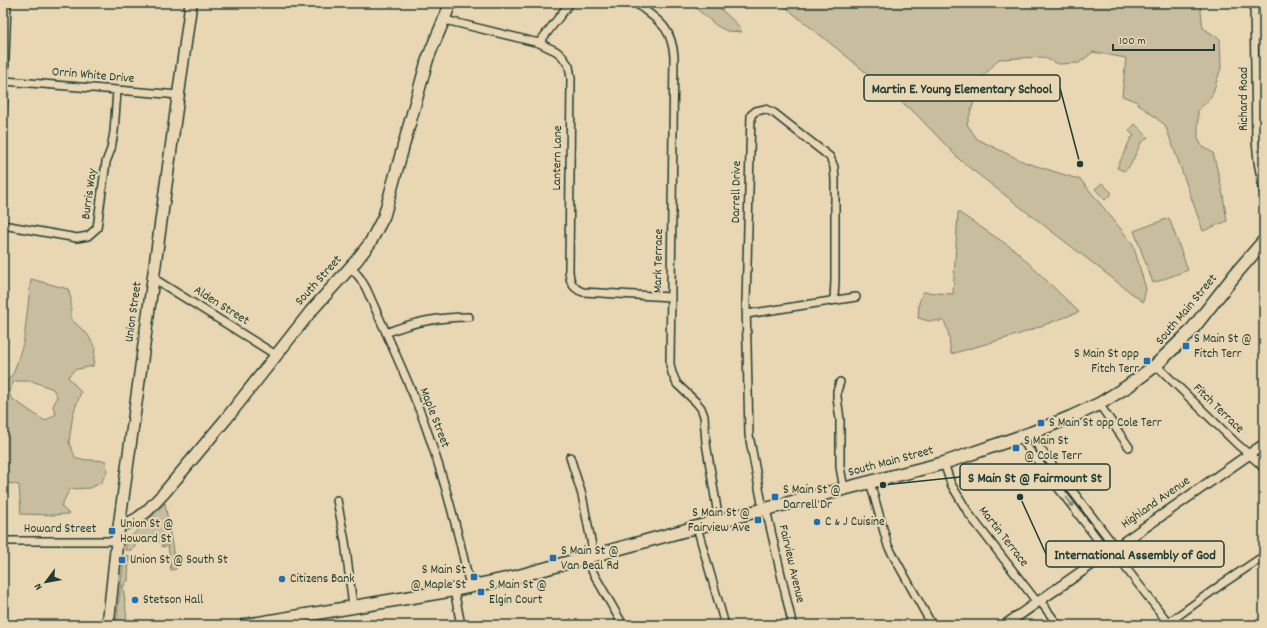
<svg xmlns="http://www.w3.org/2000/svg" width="1267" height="628" font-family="Dekko,sans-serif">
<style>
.green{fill:#c8be9f;stroke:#747e6a;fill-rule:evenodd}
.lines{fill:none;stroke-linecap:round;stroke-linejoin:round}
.minor-casing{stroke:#1f3d34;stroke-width:10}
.tertiary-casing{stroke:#1f3d34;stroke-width:12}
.secondary-casing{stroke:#1f3d34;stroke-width:14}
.primary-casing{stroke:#1f3d34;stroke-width:15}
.minor{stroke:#e9d7b4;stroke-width:7}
.tertiary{stroke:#e9d7b4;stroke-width:9}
.secondary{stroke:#e9d7b4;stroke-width:11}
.primary{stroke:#e9d7b4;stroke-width:12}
.oneway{stroke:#7a826e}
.poi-dot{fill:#1f6fb2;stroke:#e9d7b4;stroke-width:1.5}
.labels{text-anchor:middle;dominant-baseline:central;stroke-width:4;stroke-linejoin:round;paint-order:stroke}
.street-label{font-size:13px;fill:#1f3d34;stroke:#e9d7b4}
.poi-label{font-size:13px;fill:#1f3d34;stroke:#e9d7b4;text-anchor:start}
.leader{fill:none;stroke:#1f3d34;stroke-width:1.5}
.callout-dot{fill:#1f3d34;stroke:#e9d7b4;stroke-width:1.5}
.callout{fill:#e9d7b4;stroke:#1f3d34;stroke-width:1.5}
.callout-label{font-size:14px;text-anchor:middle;font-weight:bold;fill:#1f3d34}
</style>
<rect width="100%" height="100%" fill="#e9d7b4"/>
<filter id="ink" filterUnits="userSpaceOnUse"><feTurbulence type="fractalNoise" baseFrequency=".025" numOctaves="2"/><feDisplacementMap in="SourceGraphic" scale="8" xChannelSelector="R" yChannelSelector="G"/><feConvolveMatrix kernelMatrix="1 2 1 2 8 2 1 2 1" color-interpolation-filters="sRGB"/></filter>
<g filter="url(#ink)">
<path class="green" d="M690,3H714L736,23L742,32L727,31L717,26Z
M780,3H1200L1203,28L1220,39L1221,68L1211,98L1198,110V139L1202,146L1213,153L1222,189L1227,221L1203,231L1178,160L1165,125L1135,101L1122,96L1126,58L1093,52L1079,63L1059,64L1042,57L999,59L981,79L967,124L977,139L1024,162L1081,180L1133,244L1146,289L1143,302L961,161L916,114L840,51Z
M1135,124L1148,137L1141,143L1130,166L1124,171L1117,168L1131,138L1134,136L1129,131Z
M1102,183L1112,193L1105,200L1095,189Z
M958,212L1015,250L1079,312L1017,335L951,354C949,342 950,332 944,321H929L918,318L919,303L923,292L953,294Z
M1169,218L1188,270L1153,283L1134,231Z
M31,279L68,289L71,299V319L88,335L95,348L93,366L74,370L68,377L81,392L73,414L69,442L76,459L106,461L107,472L101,483L90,488L70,489L61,506L69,514L54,515L21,514L19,485L3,482V387L14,372L24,340ZM14,381H32L53,389L57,396L53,407L56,414L45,421L11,398L9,392Z
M165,503L176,569L171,570L168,546L162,547L161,542L137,541L134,548L131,550H125L127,541L130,537L150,519Z
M129,555L128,581L125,582V585H123L127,620L123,625H116L124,557L125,556Z"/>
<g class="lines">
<g class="minor-casing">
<path id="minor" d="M636,3C658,21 671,25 674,56L670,364L672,373L677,384L696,402L701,408L704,416L706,443L719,521
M1254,3L1256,140L1258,162L1264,193
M445,20L539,43L556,51L562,56L569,66L571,78L569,268C569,279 571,288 583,292L671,297
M539,43L570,3
M5,81L179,95
M3,111L7,3
M3,225L77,238L88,236L97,228L106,162L111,149L114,132L117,91
M351,267L360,278L366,288C385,331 406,375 423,419C443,474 458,530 470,587
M153,278L276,355
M747,314L856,297
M386,333C412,322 440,317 469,317
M1156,365L1237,444L1259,463L1264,469
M840,382L837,391V397L840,420V467L844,489
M1099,404L1129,447
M1031,433L1038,446L1116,548
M1022,437L1027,447L1108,553
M570,457L582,495L594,556
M944,463L951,484L969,514L1037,602
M870,482L888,546L932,625
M337,500L345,541L353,607
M763,509L749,435L746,302L751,115L756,111L765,109L774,113L830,157L834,167L835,180V281L834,299
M766,509L791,618L792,625
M697,527L725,625
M3,541H117
M1112,550L1170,625
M587,558L591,569L623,625
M454,590L461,625
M1040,601L1058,625
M1168,623L1222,584L1264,556"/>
</g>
<g class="tertiary-casing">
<path id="tertiary" d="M1005,625L1264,444"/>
</g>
<g class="secondary-casing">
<path id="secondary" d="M120,524L129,523L138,518L147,511L164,493L226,419L311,311L356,261L370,243L384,216L427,61C434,41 444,23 450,3
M108,625L117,541L191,3"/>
</g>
<g class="primary-casing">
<path id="primary" d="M246,625L454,590L515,577L719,521L944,463L1031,433L1071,417L1099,404L1128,386L1156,365L1190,332L1238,271L1264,241"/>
</g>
<use href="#minor" class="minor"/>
<use href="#tertiary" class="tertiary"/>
<use href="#secondary" class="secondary"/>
<use href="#primary" class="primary"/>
</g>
<defs><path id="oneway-shaft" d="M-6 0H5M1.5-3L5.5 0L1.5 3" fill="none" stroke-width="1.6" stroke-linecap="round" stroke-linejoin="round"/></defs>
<use class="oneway" href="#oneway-shaft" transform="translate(1070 502) rotate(52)"/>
</g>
<g class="poi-dot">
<rect x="1182" y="342" width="8" height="8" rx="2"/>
<rect x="1143" y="357" width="8" height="8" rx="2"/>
<rect x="1037" y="419" width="8" height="8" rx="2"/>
<rect x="1012" y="444" width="8" height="8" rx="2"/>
<rect x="771" y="493" width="8" height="8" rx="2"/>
<rect x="754" y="516" width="8" height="8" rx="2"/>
<circle cx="817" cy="522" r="4"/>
<rect x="108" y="527" width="8" height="8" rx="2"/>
<rect x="549" y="554" width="8" height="8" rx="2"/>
<rect x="118" y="556" width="8" height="8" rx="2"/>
<rect x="470" y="573" width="8" height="8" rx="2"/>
<circle cx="282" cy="579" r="4"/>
<rect x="477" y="588" width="8" height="8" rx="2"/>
<circle cx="135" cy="600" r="4"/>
</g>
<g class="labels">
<g class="street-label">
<text transform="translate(93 76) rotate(5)">Orrin White Drive</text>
<text transform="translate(1244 99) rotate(-90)">Richard Road</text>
<text transform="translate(558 158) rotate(-89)">Lantern Lane</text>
<text transform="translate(737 192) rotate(-89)">Darrell Drive</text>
<text transform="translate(90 194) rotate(-82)">Burris Way</text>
<text transform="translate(659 261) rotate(-89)">Mark Terrace</text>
<text transform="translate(319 281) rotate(-48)">South Street</text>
<text transform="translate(221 306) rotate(32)">Alden Street</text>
<text transform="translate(1187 310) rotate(-50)">South Main Street</text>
<text transform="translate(134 312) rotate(-82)">Union Street</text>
<text transform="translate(1218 409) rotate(44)">Fitch Terrace</text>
<text transform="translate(434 418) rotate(69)">Maple Street</text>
<text transform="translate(891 462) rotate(-15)">South Main Street</text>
<text transform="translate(1156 503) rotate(-35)">Highland Avenue</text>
<text x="60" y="529">Howard Street</text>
<text transform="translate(1003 537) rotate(52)">Martin Terrace</text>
<text transform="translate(791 564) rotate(77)">Fairview Avenue</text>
</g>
<g class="poi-label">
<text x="1194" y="339">S Main St @<tspan x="1194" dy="15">Fitch Terr</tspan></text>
<text x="1139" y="354" text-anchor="end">S Main St opp<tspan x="1139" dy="15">Fitch Terr</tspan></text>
<text x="1049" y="423">S Main St opp Cole Terr</text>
<text x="1024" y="441">S Main St<tspan x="1024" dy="15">@ Cole Terr</tspan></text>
<text x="783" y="490">S Main St @<tspan x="783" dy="15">Darrell Dr</tspan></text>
<text x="750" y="513" text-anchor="end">S Main St @<tspan x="750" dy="15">Fairview Ave</tspan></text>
<text x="825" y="522">C &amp; J Cuisine</text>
<text x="120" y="524">Union St @<tspan x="120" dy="15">Howard St</tspan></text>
<text x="561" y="551">S Main St @<tspan x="561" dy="15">Van Beal Rd</tspan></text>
<text x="130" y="560">Union St @ South St</text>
<text x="466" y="570" text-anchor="end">S Main St<tspan x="466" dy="15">@ Maple St</tspan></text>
<text x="290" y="579">Citizens Bank</text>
<text x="489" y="585">S Main St @<tspan x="489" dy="15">Elgin Court</tspan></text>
<text x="143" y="600">Stetson Hall</text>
</g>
</g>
<path class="leader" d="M1080 164L1060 88M883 485L960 477M1020 497L1046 554"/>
<g class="callout-dot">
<circle cx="1080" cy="164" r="4"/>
<circle cx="883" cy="485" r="4"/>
<circle cx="1020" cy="497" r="4"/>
</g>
<g class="callout">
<rect x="864" y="75" width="196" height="26" rx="4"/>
<rect x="960" y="464" width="150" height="26" rx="4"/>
<rect x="1046" y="541" width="178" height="26" rx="4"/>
</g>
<g class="callout-label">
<text x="962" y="93">Martin E. Young Elementary School</text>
<text x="1035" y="482">S Main St @ Fairmount St</text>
<text x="1135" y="559">International Assembly of God</text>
</g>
<rect width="1267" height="628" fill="none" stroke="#e9d7b4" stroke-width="16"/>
<rect x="8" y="8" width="1251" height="612" fill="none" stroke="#1f3d34" stroke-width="1.5" filter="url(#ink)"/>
<g transform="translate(46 582) rotate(238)" stroke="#e9d7b4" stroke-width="3" paint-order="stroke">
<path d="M0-3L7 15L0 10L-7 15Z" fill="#1f3d34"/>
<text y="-6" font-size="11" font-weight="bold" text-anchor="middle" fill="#1f3d34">N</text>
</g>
<path d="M1113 44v6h101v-6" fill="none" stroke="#1f3d34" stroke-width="2"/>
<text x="1119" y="44" font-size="12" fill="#1f3d34" stroke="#e9d7b4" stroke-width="3" paint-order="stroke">100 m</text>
</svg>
